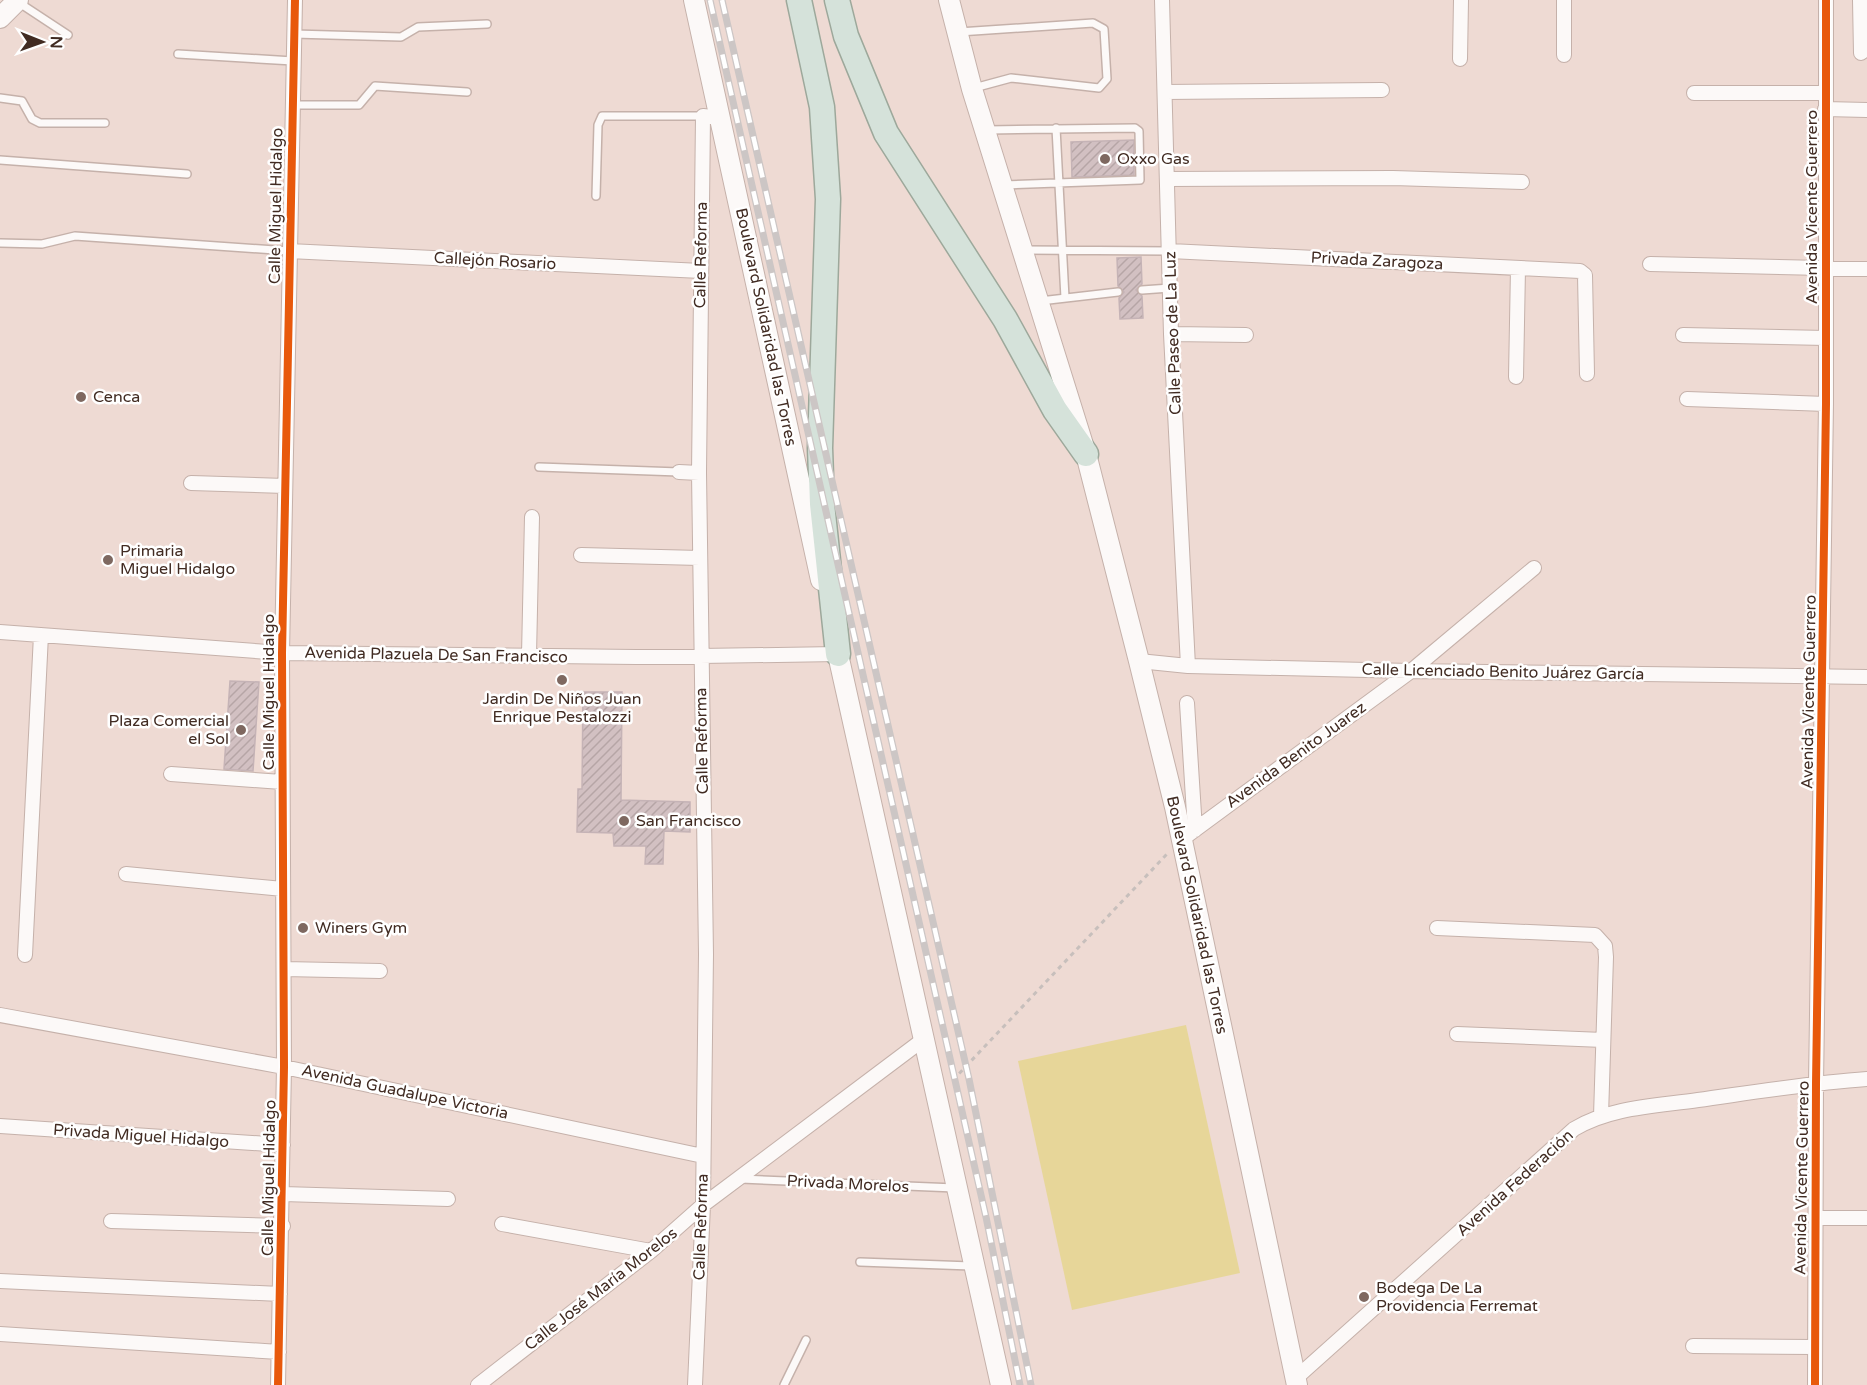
<svg xmlns="http://www.w3.org/2000/svg" width="1867" height="1385" font-family="'Varela Round',sans-serif">
<style>
.pitch{fill:#e7d699}
.building{fill:url(#building-hatch);stroke:#c5b3b6;stroke-width:1.5}
.lines{fill:none;stroke-linecap:round;stroke-linejoin:round}
.service-casing{stroke:#c5b1aa;stroke-width:10}
.minor-casing{stroke:#c5b1aa;stroke-width:16}
.secondary-casing{stroke:#c5b1aa;stroke-width:22}
.trunk-casing{stroke:#9da89b;stroke-width:27}
.path{stroke:#c7bfbc;stroke-width:3;stroke-dasharray:4.5 4.5;stroke-linecap:butt}
.service{stroke:#fcf9f8;stroke-width:7}
.minor{stroke:#fcf9f8;stroke-width:14}
.secondary{stroke:#fcf9f8;stroke-width:20}
.trunk{stroke:#d5e2da;stroke-width:24}
.rail-casing{stroke:#ccc6c5;stroke-width:7}
.rail{stroke:#fff;stroke-width:4.5;stroke-dasharray:14;stroke-linecap:butt}
.cycleway-casing{stroke:#fff;stroke-width:11}
.cycleway{stroke:#e8590c;stroke-width:8}
.poi-dot{fill:#7e6860;stroke:#fff;stroke-width:2}
.labels{text-anchor:middle;dominant-baseline:central;stroke-width:5;stroke-linejoin:round;paint-order:stroke}
.poi-label{font-size:16px;fill:#412b22;stroke:#fff;text-anchor:start}
.street-label{font-size:16px;fill:#412b22;stroke:#fff}
</style>
<defs>
<pattern id="building-hatch" width="6" height="6" patternUnits="userSpaceOnUse" patternTransform="scale(1.5)"><rect width="6" height="6" fill="#d2c0c2"/><path d="M-1 1l2-2M0 6l6-6M5 7l2-2" fill="none" stroke="#b6a5a6"/></pattern>
</defs>
<rect width="100%" height="100%" fill="#eedad3"/>
<path class="pitch" d="M1186,1025L1240,1273L1072,1310L1018,1061Z"/>
<path class="building" d="M1134,140V175L1072,177L1071,142Z
M1141,257L1142,284L1136,290L1142,296L1143,318L1120,319L1119,298L1124,292L1118,286L1117,258Z
M230,681L259,682L253,771L224,769Z
M583,692H622L621,800L690,802V832L664,831L663,864H645L646,846H614L613,833L577,832L578,789H582Z"/>
<g class="lines">
<g class="service-casing">
<path id="service" d="M18,2L68,35
M959,32L1093,23L1104,29L1107,79L1099,88L1011,78L974,88
M294,34L401,37L418,27L487,24
M178,54L293,61
M0,98L22,101L32,119L40,123H105
M292,105H359L375,86L467,92
M1056,128L1065,298
M988,130L1135,128L1139,131L1140,180L1004,185
M0,160L187,174
M596,196L598,125L602,116H703
M0,243L42,244L75,236L289,251
M1025,250L1169,251
M1142,290L1170,288
M1040,301L1118,292
M539,467L679,472
M741,1179L955,1188
M860,1262L971,1266
M784,1385L806,1340"/>
</g>
<g class="minor-casing">
<path id="minor" d="M1162,0L1171,334L1188,666
M1860,0L1861,53
M1564,55V0
M1460,59L1461,0
M1165,92L1382,90
M1694,93H1825
M1825,109L1867,110
M1168,179L1393,178L1522,182
M289,251L701,271
M1170,251L1580,271L1585,275L1587,374
M1650,264L1867,269
M1171,334L1246,335
M1683,335L1826,338
M1516,377L1518,268
M1687,399L1826,404
M679,472L699,473
M191,483L285,486
M581,555L700,558
M0,632L282,653L636,657L838,654
M529,655L532,517
M1139,661L1188,666L1411,671L1867,677
M1187,703L1195,830
M171,774L282,782
M1181,840L1411,671L1534,568
M126,874L283,889
M1437,928L1595,935L1605,946L1606,957L1601,1116
M25,955L41,635
M284,969L380,971
M0,1015L284,1067L703,1156
M1457,1034L1603,1040
M0,1126L283,1145
M283,1194L448,1199
M1815,1218H1867
M111,1221L283,1226
M502,1224L651,1251
M0,1281L280,1294
M0,1334L279,1352
M1693,1346L1814,1347
M1296,1378L1574,1129C1610,1107 1657,1106 1698,1100C1755,1092 1810,1083 1867,1079
M278,1385L284,1067L282,653L295,0
M478,1385L651,1251L703,1205L924,1039
M695,1385L703,1205L706,954L699,473L703,116L721,118
M1815,1385L1816,1083L1826,404V0"/>
</g>
<g class="secondary-casing">
<path id="secondary" d="M694,0L821,580
M949,0L972,89L1086,454L1139,661L1175,807L1297,1385
M0,18L18,0
M835,641L1001,1385"/>
</g>
<g class="trunk-casing">
<path id="trunk" d="M799,0L822,107L828,199L820,448L822,504L838,654
M837,0L846,36L886,133L1005,319L1055,410L1086,454"/>
</g>
<path class="path" d="M953,1080L1167,854"/>
<use href="#service" class="service"/>
<use href="#minor" class="minor"/>
<use href="#secondary" class="secondary"/>
<use href="#trunk" class="trunk"/>
<g class="rail-casing">
<path id="rail" d="M710,0L986,1217L1020,1385
M722,0L969,1079L1031,1385"/>
</g>
<use href="#rail" class="rail"/>
<g class="cycleway-casing">
<path id="cycleway" d="M278,1385L284,1067L282,653L295,0
M1815,1385L1816,1083L1826,404V0"/>
</g>
<use href="#cycleway" class="cycleway"/>
</g>
<g class="poi-dot">
<circle cx="1105" cy="159" r="6"/>
<circle cx="81" cy="397" r="6"/>
<circle cx="108" cy="560" r="6"/>
<circle cx="562" cy="680" r="6"/>
<circle cx="241" cy="730" r="6"/>
<circle cx="624" cy="821" r="6"/>
<circle cx="303" cy="928" r="6"/>
<circle cx="1364" cy="1297" r="6"/>
</g>
<g class="labels">
<g class="poi-label">
<text x="1117" y="159">Oxxo Gas</text>
<text x="93" y="397">Cenca</text>
<text x="120" y="551">Primaria<tspan x="120" dy="18">Miguel Hidalgo</tspan></text>
<text x="562" y="699" text-anchor="middle">Jardin De Niños Juan<tspan x="562" dy="18">Enrique Pestalozzi</tspan></text>
<text x="229" y="721" text-anchor="end">Plaza Comercial<tspan x="229" dy="18">el Sol</tspan></text>
<text x="636" y="821">San Francisco</text>
<text x="315" y="928">Winers Gym</text>
<text x="1376" y="1288">Bodega De La<tspan x="1376" dy="18">Providencia Ferremat</tspan></text>
</g>
<g class="street-label">
<text transform="translate(276 206) rotate(-89)">Calle Miguel Hidalgo</text>
<text transform="translate(1812 207) rotate(-90)">Avenida Vicente Guerrero</text>
<text transform="translate(701 255) rotate(-89)">Calle Reforma</text>
<text transform="translate(495 261) rotate(3)">Callejón Rosario</text>
<text transform="translate(1377 261) rotate(3)">Privada Zaragoza</text>
<text transform="translate(766 327) rotate(78)">Boulevard Solidaridad las Torres</text>
<text transform="translate(1173 333) rotate(-92)">Calle Paseo de La Luz</text>
<text transform="translate(436 655) rotate(1)">Avenida Plazuela De San Francisco</text>
<text transform="translate(1503 672) rotate(1)">Calle Licenciado Benito Juárez García</text>
<text transform="translate(269 692) rotate(-90)">Calle Miguel Hidalgo</text>
<text transform="translate(1809 692) rotate(-89)">Avenida Vicente Guerrero</text>
<text transform="translate(702 741) rotate(-91)">Calle Reforma</text>
<text transform="translate(1296 755) rotate(-36)">Avenida Benito Juarez</text>
<text transform="translate(1197 915) rotate(78)">Boulevard Solidaridad las Torres</text>
<text transform="translate(405 1092) rotate(12)">Avenida Guadalupe Victoria</text>
<text transform="translate(141 1136) rotate(4)">Privada Miguel Hidalgo</text>
<text transform="translate(269 1178) rotate(-89)">Calle Miguel Hidalgo</text>
<text transform="translate(1802 1178) rotate(-89)">Avenida Vicente Guerrero</text>
<text transform="translate(1515 1183) rotate(-42)">Avenida Federación</text>
<text transform="translate(848 1184) rotate(3)">Privada Morelos</text>
<text transform="translate(701 1227) rotate(-88)">Calle Reforma</text>
<text transform="translate(601 1289) rotate(-38)">Calle José María Morelos</text>
</g>
</g>
<g transform="translate(42 42) rotate(91)" stroke="#ffffff" stroke-width="4.5" paint-order="stroke">
<path d="M0-4.5L10 22L0 15L-10 22Z" fill="#412b22"/>
<text y="-9" font-size="16" font-weight="bold" text-anchor="middle" fill="#412b22">N</text>
</g>
</svg>
